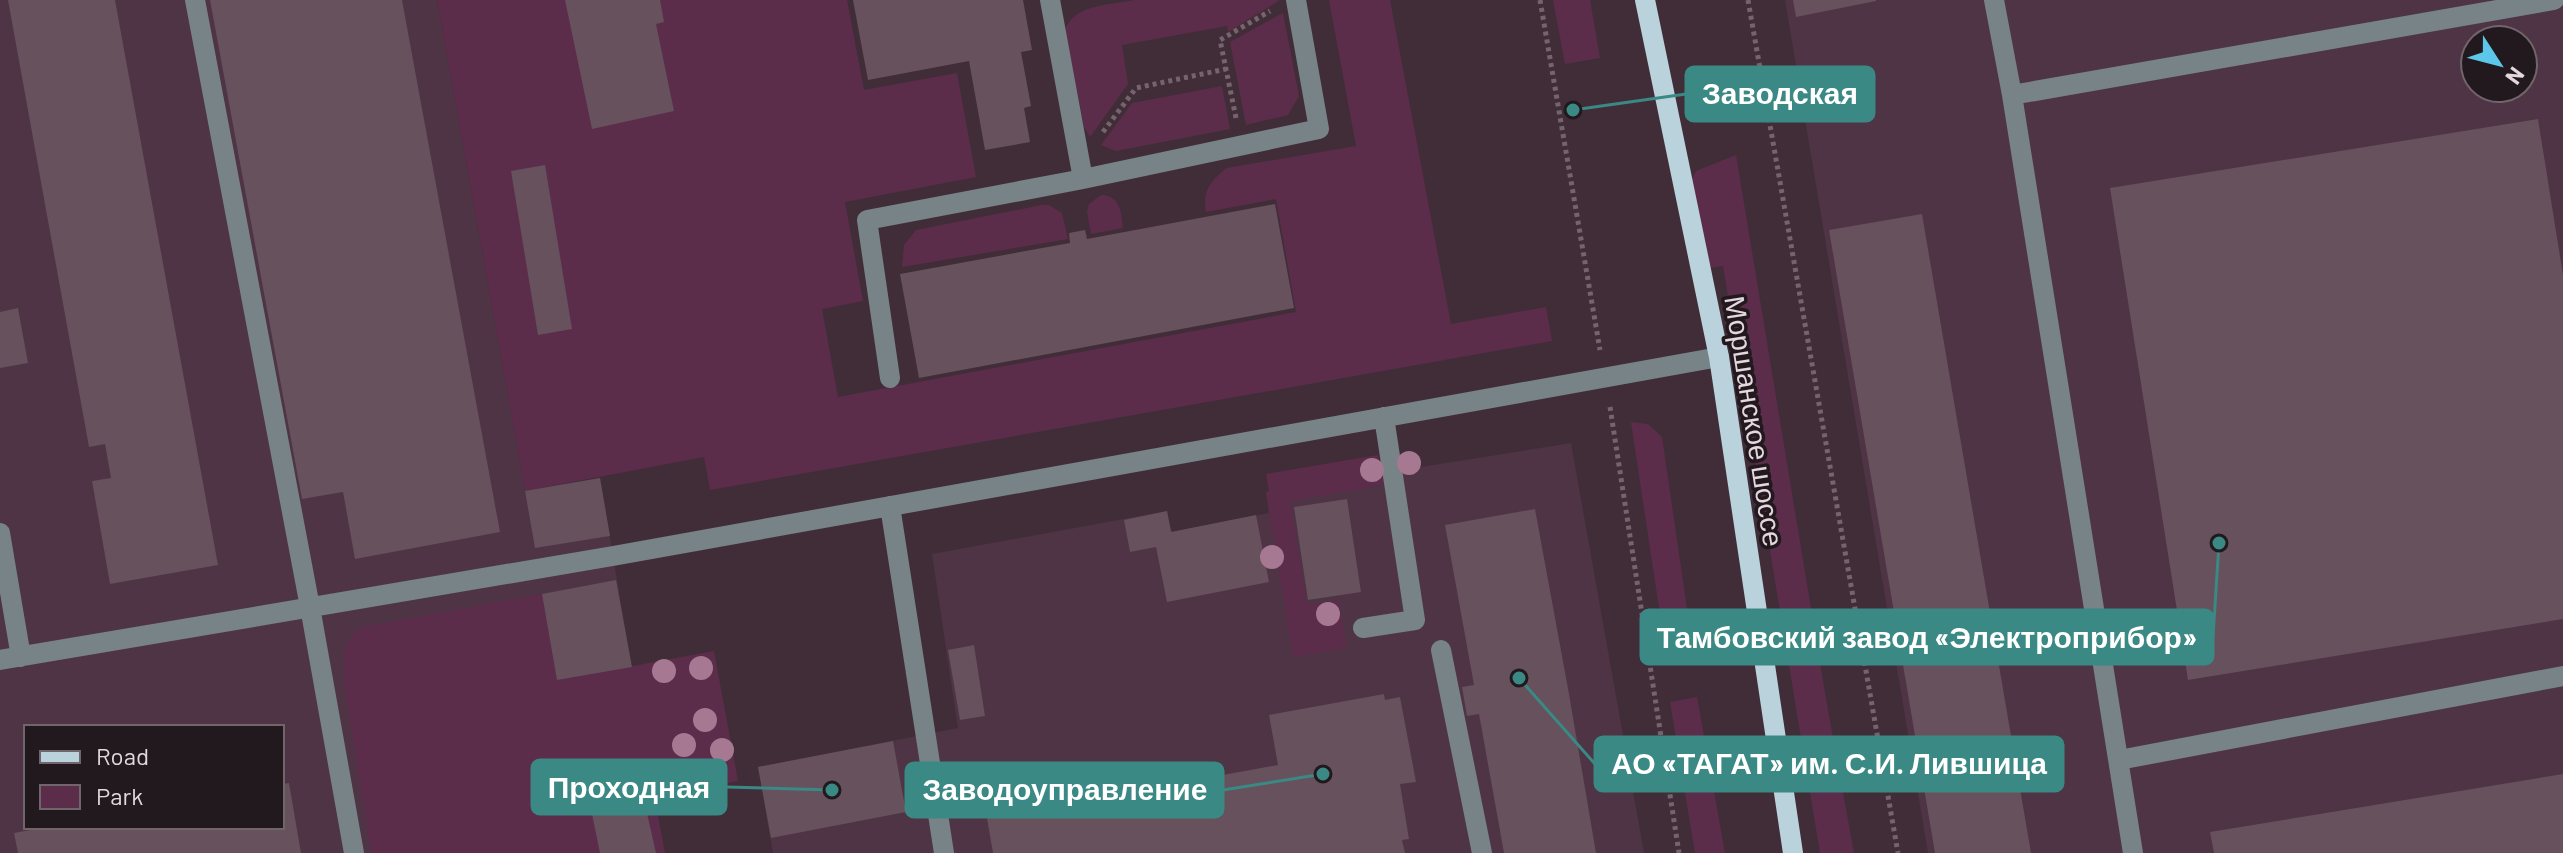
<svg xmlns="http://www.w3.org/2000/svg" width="2563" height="853" font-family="Barlow,sans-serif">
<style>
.built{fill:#4e3444;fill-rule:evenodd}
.green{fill:#5b2d4a}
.building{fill:#66515d}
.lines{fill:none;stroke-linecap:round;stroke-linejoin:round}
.path{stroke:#75636d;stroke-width:5;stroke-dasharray:4 4;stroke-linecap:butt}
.minor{stroke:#778387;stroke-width:20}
.major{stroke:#bad2db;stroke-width:20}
.tree{fill:#a67892}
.labels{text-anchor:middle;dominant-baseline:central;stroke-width:7;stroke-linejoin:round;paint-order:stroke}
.street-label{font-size:28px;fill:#e4d7de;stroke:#22191e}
.leader{fill:none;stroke:#3a8984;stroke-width:3}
.callout-dot{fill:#3a8984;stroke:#22191e;stroke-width:3}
.callout{fill:#3a8984;stroke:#3a8984;stroke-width:3}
.callout-label{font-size:30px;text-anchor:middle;font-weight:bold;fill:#fff}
</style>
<rect width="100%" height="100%" fill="#412d38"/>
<path class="built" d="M0,0H437L525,490L600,478L653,796L665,853H0ZM26,727H282V827H26Z
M1785,0H2563V853H1928ZM2475,40H2523V88H2475Z
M1571,443L1644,853H773L758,767L958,728L932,554L1167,511L1172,532L1269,513L1266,492Z"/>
<path class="green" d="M437,0H847L864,90L957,73L976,177L845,202L863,301L822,309L838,397L1296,312L1276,199L1206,212C1202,191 1211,180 1227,168L1356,146L1329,0H1390L1451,324L1546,307L1552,341L710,490L704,457L525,491Z
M1134,0H1280L1228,32L1227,26L1122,45L1128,84L1090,137L1084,127L1065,30C1074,4 1110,5 1134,0Z
M1553,0H1590L1600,58L1565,64Z
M1283,13L1299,96L1288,115L1246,125L1230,42Z
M1222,86L1230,129L1116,151L1101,145L1132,103Z
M1736,155L1826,699L1854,853H1820L1723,266L1701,269L1689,185L1696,171Z
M1101,195C1121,196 1121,212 1123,228L1091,234L1087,212L1089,204Z
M1042,205H1049L1062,213L1068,239L902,267L904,245L916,230Z
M1631,422L1648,424L1662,437L1691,636L1664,641Z
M1378,455L1384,485L1290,501L1307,605L1339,600L1347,648L1293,657L1266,492L1269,491L1266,474Z
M542,594L557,680L714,651L738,781L654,796L665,853H371L344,683C343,661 341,640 362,627Z
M1697,697L1725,853H1695L1670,702Z"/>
<path class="building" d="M8,0H115L218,565L110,584L92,481L111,478L105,444L89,447Z
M210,0H402L500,532L355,559L343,492L302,499Z
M565,0H660L664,22L656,24L674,111L592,129Z
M853,0H1023L1032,50L1021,52L1031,106L1024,108L1030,142L985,150L969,61L868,80Z
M1793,0H1876V1L1796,17Z
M2538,119L2563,275V619L2188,680L2110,188Z
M545,165L572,329L538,335L511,171Z
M1275,204L1294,308L919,378L900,274L1070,243L1069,233L1085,230L1087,239Z
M1922,214L2031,853H1935L1829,230Z
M18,308L28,363L0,368V312Z
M600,478L610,536L535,548L525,491Z
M1347,499L1361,592L1308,600L1294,507Z
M1535,509L1569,694L1596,853H1504L1479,714L1467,716L1462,687L1474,685L1445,525Z
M1167,511L1171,532L1256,515L1269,582L1167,602L1156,547L1130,552L1124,520Z
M616,580L632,667L557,680L542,594Z
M974,645L985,716L960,720L948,650Z
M1384,694L1385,700L1400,697L1416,782L1400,784L1409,839L1402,840L1405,853H993L987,818L1278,765L1269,715Z
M893,741L906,812L771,838L758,767Z
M2563,774V853H2214L2210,832Z
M639,778L656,853H600L587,790Z
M289,783L301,853H18L14,833L46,827H282V784Z"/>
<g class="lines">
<path class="path" d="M1540,0L1600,350
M1748,0L1898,853
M1236,118L1220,40L1270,11
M1103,132L1136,88L1226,69
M1610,407L1679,853"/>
<path class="minor" d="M195,0L310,607L354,853
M1050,0L1083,179
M1994,0L2012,95L2133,853
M2012,95L2554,0
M890,378L867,220L1083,179L1319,129L1296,0
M890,506L944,853
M0,533L21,657
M1363,628L1415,620L1384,417
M1441,650L1482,853
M0,660L613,556L1719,357
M2119,760L2563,676"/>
<path class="major" d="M1645,0L1719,357L1793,853"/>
</g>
<g class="tree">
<circle cx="1409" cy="463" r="12"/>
<circle cx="1372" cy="470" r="12"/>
<circle cx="1272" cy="557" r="12"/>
<circle cx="1328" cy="614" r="12"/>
<circle cx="701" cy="668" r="12"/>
<circle cx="664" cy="671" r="12"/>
<circle cx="705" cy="720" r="12"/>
<circle cx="684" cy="745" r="12"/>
<circle cx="722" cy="750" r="12"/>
</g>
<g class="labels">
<g class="street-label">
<text transform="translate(1755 421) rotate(81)">Моршанское шоссе</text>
</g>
</g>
<path class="leader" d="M1573 110L1686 94M2219 543L2213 637M1519 678L1595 764M832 790L726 787M1323 774L1223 790"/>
<g class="callout-dot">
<circle cx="1573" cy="110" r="8"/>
<circle cx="2219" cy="543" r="8"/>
<circle cx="1519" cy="678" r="8"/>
<circle cx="832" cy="790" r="8"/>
<circle cx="1323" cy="774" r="8"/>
</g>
<g class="callout">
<rect x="1686" y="67" width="188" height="54" rx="8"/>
<rect x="1641" y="610" width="572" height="54" rx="8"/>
<rect x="1595" y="737" width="468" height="54" rx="8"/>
<rect x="532" y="760" width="194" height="54" rx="8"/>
<rect x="906" y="763" width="317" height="54" rx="8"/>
</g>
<g class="callout-label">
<text x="1780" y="104">Заводская</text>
<text x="1927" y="648">Тамбовский завод «Электроприбор»</text>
<text x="1829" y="774">АО «ТАГАТ» им. С.И. Лившица</text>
<text x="629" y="798">Проходная</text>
<text x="1065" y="800">Заводоуправление</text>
</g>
<rect x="24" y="725" width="260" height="104" fill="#22191e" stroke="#70656b" stroke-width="2"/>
<rect x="40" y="751" width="40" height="12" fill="#bad2db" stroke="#70656b" stroke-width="2"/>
<text x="96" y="765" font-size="24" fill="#e4d7de">Road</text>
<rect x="40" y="785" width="40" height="24" fill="#5b2d4a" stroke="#70656b" stroke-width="2"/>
<text x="96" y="805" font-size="24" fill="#e4d7de">Park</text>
<g transform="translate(2499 64) rotate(126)"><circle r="38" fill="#22191e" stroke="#70656b" stroke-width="2"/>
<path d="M0-6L14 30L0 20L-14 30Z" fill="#5cc7e8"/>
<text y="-12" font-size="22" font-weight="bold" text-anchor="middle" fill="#e4d7de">N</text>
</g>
</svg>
